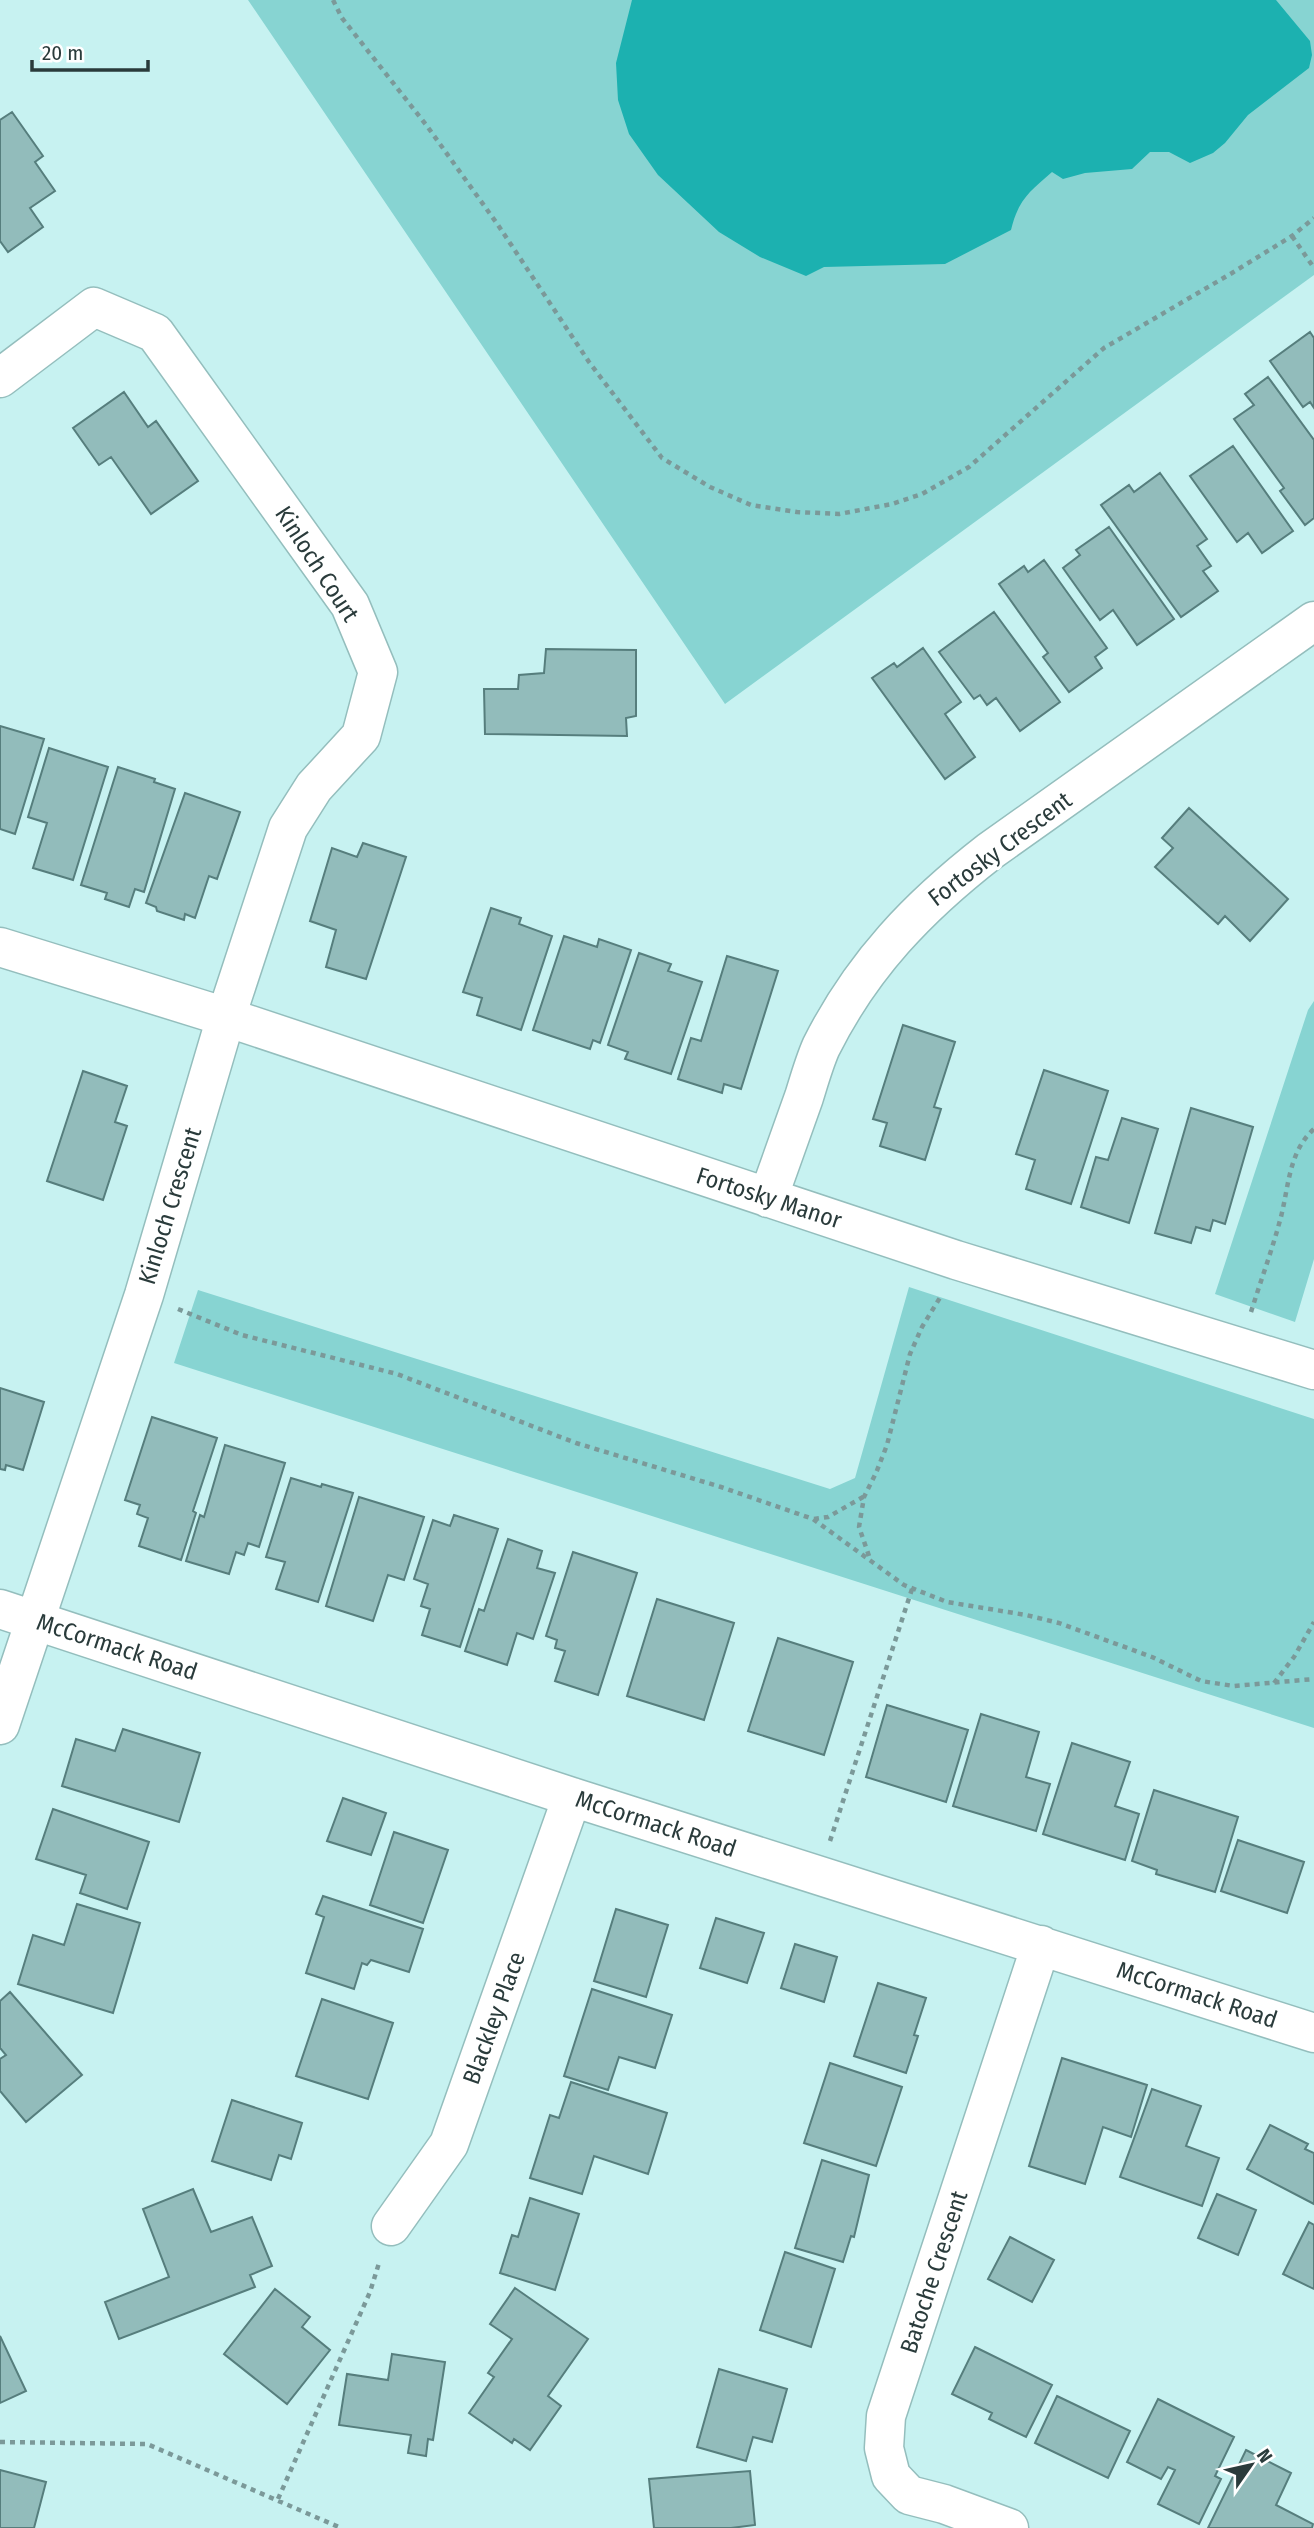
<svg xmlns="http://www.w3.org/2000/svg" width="1314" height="2528" font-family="'Fira Sans Condensed',sans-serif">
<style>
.green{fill:#87d4d2}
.water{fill:#1cb1b0}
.building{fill:#92bcbb;stroke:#567e7d;stroke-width:2}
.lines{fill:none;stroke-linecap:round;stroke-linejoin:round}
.street-casing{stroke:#94bebd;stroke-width:41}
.path{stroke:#7b9999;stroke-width:4.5;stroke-dasharray:5 5;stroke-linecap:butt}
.street{stroke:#fff;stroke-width:38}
.labels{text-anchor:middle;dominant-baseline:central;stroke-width:6;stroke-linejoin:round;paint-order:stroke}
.street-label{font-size:24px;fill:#2a3b3b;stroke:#fff}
</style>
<rect width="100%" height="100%" fill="#c7f2f1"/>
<path class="green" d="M248,0H1314V275L725,704Z
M1314,1001V1259L1295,1322L1215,1294L1308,1010Z
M909,1287L1314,1419V1728L174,1363L198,1290L830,1489L855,1478Z"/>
<path class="water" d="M632,0H1276L1310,41L1312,55L1309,68L1248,115L1225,143L1213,153L1190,163L1169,152H1150L1132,169L1085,173L1063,179L1052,172C1030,191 1018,200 1011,230L945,264L824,267L806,276L760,257L719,232L658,175L629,134L618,100L616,63Z"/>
<path class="building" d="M12,112L43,156L35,162L55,191L30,208L43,227L8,252L0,241V120Z
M1310,332L1314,338V408L1310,402L1303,407L1270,361Z
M1268,377L1314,440V518L1305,525L1280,491L1284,488L1234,419L1254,405L1245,394Z
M124,392L148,427L156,421L198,481L151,514L111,457L99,465L73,428Z
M1233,446L1293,531L1262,553L1248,533L1237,542L1190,476Z
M1160,473L1207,539L1197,546L1211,566L1203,571L1218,591L1181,617L1101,505L1129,485L1134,492Z
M1109,527L1174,619L1137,645L1113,610L1100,620L1063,568L1080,555L1076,550Z
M1044,560L1107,648L1095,657L1102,668L1069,692L1043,657L1048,653L999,584L1024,566L1028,572Z
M994,612L1060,702L1020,731L996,698L987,705L980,695L974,699L939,652Z
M923,648L961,702L945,714L975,757L945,779L872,678L894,663L897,667Z
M546,649L636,650V716L626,718L627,736L485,734L484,689H518L519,675L544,673Z
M0,726L44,739L15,834L0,829Z
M49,748L108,767L73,880L33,868L47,823L28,817Z
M118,767L155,779L154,782L175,789L144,892L135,889L129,907L105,899L107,893L81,885Z
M185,793L240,812L217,879L209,876L195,918L185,914L184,920L157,911L156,907L146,903Z
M1189,808L1288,899L1250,941L1225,916L1218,924L1155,867L1173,848L1162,838Z
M363,843L406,857L366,979L326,967L336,930L310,921L332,848L357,857Z
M491,908L521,918L519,924L552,936L521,1030L477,1015L482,998L463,992Z
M564,936L597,947L599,939L631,950L600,1043L593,1040L590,1049L533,1030Z
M639,953L671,964L668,971L702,982L671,1074L625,1059L628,1052L608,1045Z
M727,956L778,971L741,1089L724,1084L722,1093L678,1079L691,1038L701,1041Z
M903,1025L955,1042L934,1107L941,1109L925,1160L880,1146L887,1123L873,1119Z
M1044,1070L1108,1091L1071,1204L1026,1189L1035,1160L1016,1154Z
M83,1071L127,1086L115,1122L127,1126L103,1200L47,1181Z
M1191,1108L1253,1127L1225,1224L1213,1220L1210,1231L1196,1227L1191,1243L1155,1233Z
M1122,1118L1158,1129L1129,1223L1081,1207L1096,1157L1108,1160Z
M0,1388L44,1402L23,1470L6,1465L5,1470L0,1469Z
M152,1417L217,1438L193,1511L196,1513L181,1560L139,1546L148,1518L137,1514L140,1505L125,1500Z
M225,1445L285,1463L259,1547L248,1543L244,1555L236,1552L229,1574L186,1561L200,1515L204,1517Z
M291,1478L321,1487L322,1484L353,1493L318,1602L276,1589L285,1562L266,1557Z
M359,1497L424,1517L404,1580L388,1575L373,1621L326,1606Z
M454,1515L498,1529L460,1647L422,1635L430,1609L421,1606L428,1584L414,1579L433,1520L450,1526Z
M508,1539L542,1551L537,1568L555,1573L533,1639L517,1633L507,1665L465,1651L479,1609L484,1611Z
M573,1552L637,1573L598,1695L555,1681L565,1651L555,1648L557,1640L546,1636Z
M657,1599L734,1623L704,1720L627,1696Z
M778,1638L853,1662L824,1755L748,1731Z
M887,1705L968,1730L946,1802L866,1777Z
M981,1714L1039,1732L1026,1777L1050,1784L1036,1831L953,1806Z
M123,1729L200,1753L179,1822L62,1786L76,1739L115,1751Z
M1072,1743L1130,1762L1115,1806L1139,1814L1125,1860L1043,1834Z
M1154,1790L1238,1817L1215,1892L1156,1874L1157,1870L1132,1861Z
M343,1798L386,1813L371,1855L327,1841Z
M53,1809L149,1842L127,1909L80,1893L86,1875L36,1859Z
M394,1832L448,1850L423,1923L370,1905Z
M1238,1840L1304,1862L1287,1913L1221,1891Z
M323,1896L423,1929L409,1972L371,1960L367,1965L362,1963L354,1989L306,1973L324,1917L316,1914Z
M77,1904L140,1923L113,2013L18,1984L33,1935L64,1945Z
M616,1909L668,1925L646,1997L594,1981Z
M716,1918L764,1933L747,1983L700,1968Z
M795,1944L837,1957L824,2002L781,1988Z
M878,1983L926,1998L914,2035L918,2036L906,2073L854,2056Z
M592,1989L672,2015L655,2068L619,2057L608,2090L564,2076Z
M10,1992L82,2075L26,2122L0,2091V2059L6,2055L0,2048V2001Z
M322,1999L393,2023L368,2099L296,2076Z
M1062,2058L1147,2085L1131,2137L1103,2127L1085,2184L1029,2166Z
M830,2063L902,2087L876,2166L804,2143Z
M571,2082L667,2113L648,2174L594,2156L582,2194L530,2178L550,2115L559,2118Z
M1152,2089L1201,2106L1186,2146L1219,2158L1202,2206L1120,2177Z
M232,2100L302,2123L291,2159L279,2155L271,2180L212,2161Z
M1270,2125L1308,2144L1305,2149L1314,2153V2204L1247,2169Z
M822,2160L869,2175L854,2237L851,2236L843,2262L795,2248Z
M193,2189L211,2232L252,2217L272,2266L250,2275L255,2287L119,2339L105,2302L169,2277L143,2209Z
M1217,2194L1256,2210L1238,2255L1198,2238Z
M530,2198L579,2214L555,2290L500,2273L512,2235L518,2237Z
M1309,2222L1314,2225V2289L1283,2274Z
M1010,2237L1054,2260L1032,2302L988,2279Z
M785,2252L835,2269L811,2347L760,2330Z
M515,2288L588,2339L548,2396L561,2406L530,2450L514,2439L512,2443L469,2413L494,2377L488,2373L512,2339L490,2324Z
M275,2289L310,2317L302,2327L330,2350L287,2404L224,2354Z
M0,2336L26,2391L0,2403Z
M975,2347L1052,2385L1026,2437L989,2419L992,2413L952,2394Z
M392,2354L445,2362L433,2440L428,2439L426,2456L408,2453L411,2435L339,2425L347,2374L388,2380Z
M719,2369L787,2389L772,2442L753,2437L746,2461L697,2447Z
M1057,2396L1130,2431L1108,2478L1035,2443Z
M1158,2399L1234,2437L1215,2476L1221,2479L1199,2524L1158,2504L1175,2470L1168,2467L1161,2479L1127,2462Z
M1246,2450L1291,2473L1276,2505L1313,2524L1312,2528H1208Z
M0,2470L46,2482L34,2528H0Z
M750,2471L755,2525L731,2528H654L649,2479Z"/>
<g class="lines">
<g class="street-casing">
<path id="street" d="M0,378L94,307L155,333L350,605L378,672L361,736L314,787L288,828L226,1017L956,1260L1314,1370
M0,947L226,1017L144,1295L0,1725
M768,1198C780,1164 792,1131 804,1097C809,1081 814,1063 821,1047C862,965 918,907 990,851L1314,621
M0,1609L572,1797L1314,2033
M391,2226L449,2144L572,1797
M1009,2528L944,2504L909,2495L891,2476L884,2448L886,2416L1041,1945"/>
</g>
<path class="path" d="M333,0L342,18L427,126L498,225L589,362L662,458L710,487L751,505L797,512L839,514L892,504L922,494L969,467L1104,348L1232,273L1292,236L1314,218
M1292,236L1314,268
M178,1309L242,1335L397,1374L576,1443L721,1487L813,1519L904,1585L947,1602L1026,1615L1059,1623L1152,1657L1201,1681L1234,1686L1314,1679
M1251,1312C1260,1283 1271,1253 1279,1224C1289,1191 1287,1153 1314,1129
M814,1519L828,1517L863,1497
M869,1556L859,1527L864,1497L876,1473L887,1445L910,1354L922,1327L941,1296
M1274,1683L1294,1657L1314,1622
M830,1841L912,1589
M0,2442L147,2444L341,2528
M278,2499L370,2292L379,2263"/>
<use href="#street" class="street"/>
</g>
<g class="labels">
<g class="street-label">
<text transform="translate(317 564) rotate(57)">Kinloch Court</text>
<text transform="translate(1000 849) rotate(-37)">Fortosky Crescent</text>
<text transform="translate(769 1198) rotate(18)">Fortosky Manor</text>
<text transform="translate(170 1206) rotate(-73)">Kinloch Crescent</text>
<text transform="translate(117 1647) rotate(18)">McCormack Road</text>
<text transform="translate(656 1824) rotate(18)">McCormack Road</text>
<text transform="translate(1197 1995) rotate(18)">McCormack Road</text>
<text transform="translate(494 2018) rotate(-70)">Blackley Place</text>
<text transform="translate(934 2272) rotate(-72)">Batoche Crescent</text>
</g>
</g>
<g transform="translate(1251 2465) rotate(56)" stroke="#ffffff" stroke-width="5" paint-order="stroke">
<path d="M0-5L12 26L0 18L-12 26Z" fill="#2a3b3b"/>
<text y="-10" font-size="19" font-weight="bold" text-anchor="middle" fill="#2a3b3b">N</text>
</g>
<path d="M32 60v10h116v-10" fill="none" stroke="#2a3b3b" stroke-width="3.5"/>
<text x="42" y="60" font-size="21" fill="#2a3b3b" stroke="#ffffff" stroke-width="5" paint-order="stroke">20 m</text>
</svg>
